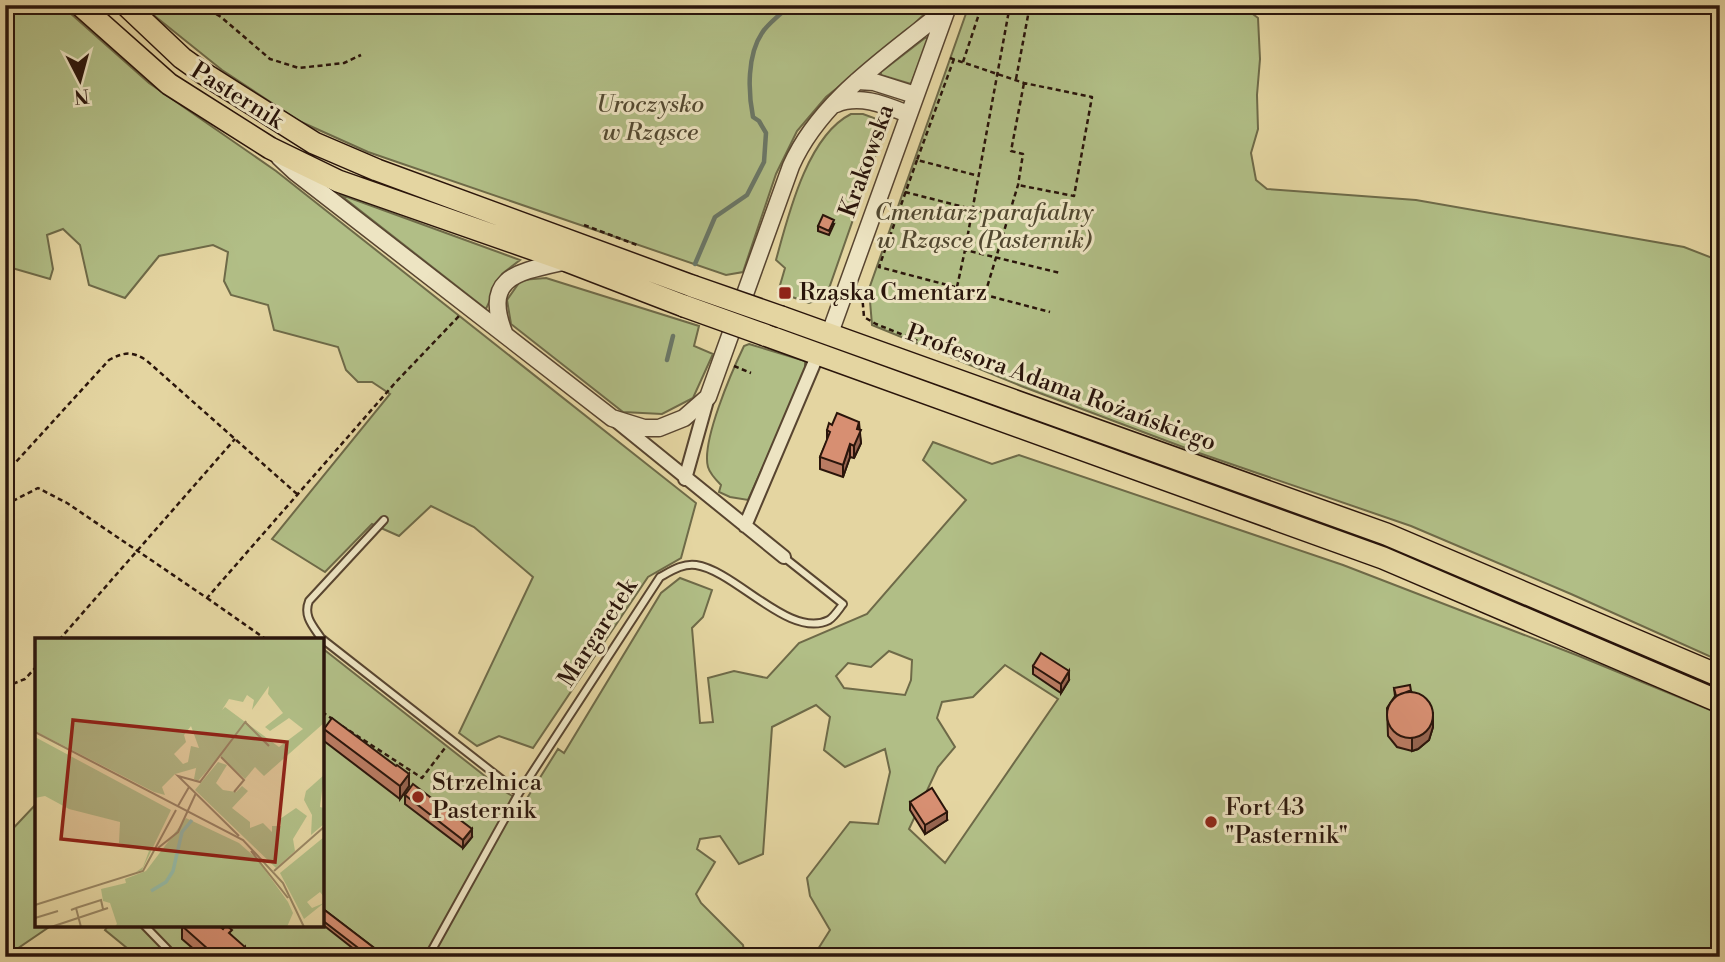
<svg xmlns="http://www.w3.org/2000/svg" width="1725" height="962" font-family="'Libre Bodoni',serif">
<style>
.green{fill:#b1be86;stroke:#6e6a48;stroke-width:2;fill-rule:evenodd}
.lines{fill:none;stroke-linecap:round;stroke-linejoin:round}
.stream{stroke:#6a7767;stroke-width:4.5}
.service-casing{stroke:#584530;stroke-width:10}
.minor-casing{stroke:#584530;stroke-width:16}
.tertiary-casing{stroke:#584530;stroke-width:19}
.primary-casing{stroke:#2a150b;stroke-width:24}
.path{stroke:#2a150b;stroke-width:2.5;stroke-dasharray:5 3.5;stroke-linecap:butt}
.service{stroke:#ede4c2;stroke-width:6}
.minor{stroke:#ede4c2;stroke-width:12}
.tertiary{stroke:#ede4c2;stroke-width:16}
.primary{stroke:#e4d5a1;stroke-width:21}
.primary-bridge-casing{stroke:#2a150b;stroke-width:24;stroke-linecap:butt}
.primary-bridge{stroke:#e4d5a1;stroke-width:21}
.wall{fill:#b97b62;stroke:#2a150b;stroke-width:2}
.shaded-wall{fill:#966450;stroke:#2a150b;stroke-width:2}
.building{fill:#d78f72;stroke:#2a150b;stroke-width:2}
.poi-dot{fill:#8f2418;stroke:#ede4c2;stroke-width:2.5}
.labels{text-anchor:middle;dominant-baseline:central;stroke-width:6;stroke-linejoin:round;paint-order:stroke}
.street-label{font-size:24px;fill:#2a150b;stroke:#ede4c2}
.park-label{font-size:24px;font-style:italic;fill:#524830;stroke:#ede4c2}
.poi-label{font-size:24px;fill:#2a150b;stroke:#ede4c2;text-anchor:start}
.inset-river{fill:none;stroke:#95b9a5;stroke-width:3.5}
.inset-road{fill:none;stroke:#9a8865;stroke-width:2}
.view{fill:#8f2418;fill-opacity:0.15;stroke:#8f2418;stroke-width:3.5}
.inset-edge{fill:none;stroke:#2a150b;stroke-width:3.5}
</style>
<rect width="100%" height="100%" fill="#e4d5a1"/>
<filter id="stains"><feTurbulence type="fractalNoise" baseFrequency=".00286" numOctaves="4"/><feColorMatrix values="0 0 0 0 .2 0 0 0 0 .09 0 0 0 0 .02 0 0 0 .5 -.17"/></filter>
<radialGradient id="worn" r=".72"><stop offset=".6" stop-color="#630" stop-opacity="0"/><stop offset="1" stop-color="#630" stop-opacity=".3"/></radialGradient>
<path class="green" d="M5,5H61L149,83L276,171L696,503L681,558L648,577L533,748L499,736L477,746L459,733L533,577L474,527L431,506L399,536L372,524L325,572L272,539L390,394L372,382H358L346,370L338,347L274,330L268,305L231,295L224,281L228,252L213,245L159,256L125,298L89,285L80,245L63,229L47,235L53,269L50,279L5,266Z
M141,5H934L899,38L826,97L797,131L776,174L743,272L726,275L368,152L299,121L222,70Z
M969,5H1241L1258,18L1260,59L1257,95L1258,129L1251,153L1256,180L1267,189L1416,200L1684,247L1720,261V661L1571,594L1411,526L1196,452L1021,386L872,325L869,289Z
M925,38H927L928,41L911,84L881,75V72Z
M851,114H863L874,118L880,132L878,148L826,297L809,303L778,292L785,268L776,260C788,216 807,136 851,114Z
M339,194L520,260L502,274L486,309Z
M546,278L699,326L694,346L713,354L693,398L662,414L623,412L511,324L507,300L521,280Z
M749,344L805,361V373L748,500L730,497L719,492L721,485C716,480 710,474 708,467C701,442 732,371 744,346Z
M933,442L992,464L1019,455L1343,565L1579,656L1720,714V957H813L830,930L810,896L807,878L850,822L878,824L890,772L885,749L845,767L824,750L830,717L816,705L772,727L763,854L739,864L720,836L700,839L697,849L715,862L696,894L701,903L743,945L745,957H138L105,930L109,925H322V648L504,791L524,803L558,749L564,753L661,593L680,578L712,590L703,617L692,628L700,723L713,722L708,678L734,671L767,678L799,643L867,614L966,500L923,460ZM889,651L912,660L911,680L905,695L844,688L836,676L848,663L871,667ZM1005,665L1058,699L945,863L909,829L938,767L955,747L937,718L942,702L973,697Z
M37,803V925H52L5,957V837Z"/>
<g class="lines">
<path class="stream" d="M695,264L715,217L747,195L764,162L766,133L759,121L753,117C748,92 747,55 762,33C768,23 781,15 789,5
M667,360L673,336"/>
<g class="service-casing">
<path id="service" d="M384,520L309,601C303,616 313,626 321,638L519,793
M144,925L175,957
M428,957L519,793L660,577C671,571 683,563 696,565C736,571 790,640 829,620C834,617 839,609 843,604L785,558"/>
</g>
<g class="minor-casing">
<path id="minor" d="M615,420L784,557
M685,479L708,397
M745,526L818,354"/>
</g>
<g class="tertiary-casing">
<path id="tertiary" d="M857,81L874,82L915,95
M836,104C860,94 885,105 908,114
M279,157L295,172L612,418L644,428H659L684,418L708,397L791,166C821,98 891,55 947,8
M830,333L947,9
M505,335C481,276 518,272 567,261"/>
</g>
<g class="primary-casing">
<path id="primary" d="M80,5L169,84L270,148L338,181L567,261L684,306
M126,5L182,58L203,73L314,143L377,170L692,286
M781,317L1386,534L1720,676
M765,335L1383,558L1720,702"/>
</g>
<path class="path" d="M202,5L221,17L270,59L299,68L344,63L361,55
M1010,5L965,250L1060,273
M950,58L1024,83L1092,97L1074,196L1018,185
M954,59L917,160L979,176
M963,62L982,5
M1016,79L1030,5
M917,160L879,267L1050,312
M905,192L1007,218
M584,225L637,245
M957,287L965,250
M862,294L864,317L876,324L1018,381
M985,294L1018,185L1023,154L1011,151L1024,83
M734,366L751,373
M5,474L109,360C124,352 132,351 146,360L297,494
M5,505L38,488L67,503L207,598L395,383L459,316
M207,598L267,640
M59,640L235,439
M5,687L25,679L37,666
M322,712L334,720
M342,726L422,778L445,748"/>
<use href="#service" class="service"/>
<use href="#minor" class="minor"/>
<use href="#tertiary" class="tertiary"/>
<use href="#primary" class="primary"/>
<g class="primary-bridge-casing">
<path id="primary-bridge" d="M692,286L781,317
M684,306L765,335"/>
</g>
<use href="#primary-bridge" class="primary-bridge"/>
</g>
<path class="wall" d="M834,224L829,235L818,231V226Z
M827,430H859L861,443L854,458L850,457L843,477L820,469V457L827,441Z
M1033,666L1069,680L1061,693L1033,674Z
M1394,688L1411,691L1433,727L1429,740L1418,749L1412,751L1397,747L1388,736L1387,708L1395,696Z
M324,729L409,786L400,799L324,741Z
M405,795L472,837L463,848L405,804Z
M910,802L947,820L925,834L910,810Z
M322,908L386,957H364L322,924Z
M182,925H218L232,936L245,957H203L182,939Z"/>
<path class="shaded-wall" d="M859,422L861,443L854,458V446L857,429Z
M850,444V457L843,477V465Z
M1069,671V680L1061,693V684Z
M1433,714V727L1429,740L1418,749L1412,751V738Z
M409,774V786L400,799V786Z
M947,812V820L925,834V825Z
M472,829V837L463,848V840Z
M245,947V957H237Z"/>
<path class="building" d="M823,215L834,220L829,231L818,226Z
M837,413L859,422L857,429L861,430L854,446L850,444L843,465L820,457L830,432L827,430L829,423L832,425Z
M1041,653L1069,671L1061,684L1033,666Z
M1410,685L1411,691H1409L1396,696L1394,688Z
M1387 715a23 23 0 1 1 46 0a23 23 0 1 1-46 0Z
M332,718L396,766L397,765L409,774L400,786L324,729Z
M413,784L472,829L463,840L405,795Z
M932,788L947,812L925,825L910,802Z
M322,908L386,957H370L322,920Z
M183,925H218L223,929L226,925L232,930L229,933L245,947L237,957H217L182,926Z"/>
<g class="poi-dot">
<rect x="778" y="286" width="14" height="14" rx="3.5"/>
<circle cx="418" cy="797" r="7"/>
<circle cx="1211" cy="822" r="7"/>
</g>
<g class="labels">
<g class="street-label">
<text transform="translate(237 96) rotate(32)">Pasternik</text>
<text transform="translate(867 161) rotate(-70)">Krakowska</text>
<text transform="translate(1061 388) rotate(20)">Profesora Adama Rożańskiego</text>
<text transform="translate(598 633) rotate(-57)">Margaretek</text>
</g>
<g class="park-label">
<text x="650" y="105">Uroczysko<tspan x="650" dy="28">w Rząsce</tspan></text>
<text x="984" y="213">Cmentarz parafialny<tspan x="984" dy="28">w Rząsce (Pasternik)</tspan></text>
</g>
<g class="poi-label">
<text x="799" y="293">Rząska Cmentarz</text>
<text x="432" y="783">Strzelnica<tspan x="432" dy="28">Pasternik</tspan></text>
<text x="1225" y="808">Fort 43<tspan x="1225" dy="28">"Pasternik"</tspan></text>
</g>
</g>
<g transform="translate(35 638)">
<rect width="289" height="289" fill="#e4d5a1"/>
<path d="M0,0H289V85L229,138L220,129L210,141L185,118L163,143L159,141L162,125L161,130L140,136L127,149L130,157L119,154L0,93ZM234,48L233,56L248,75L230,89L235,93L254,80L268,91L244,109L190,69L187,72L194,61L208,64L212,57L219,62L217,72ZM156,88L164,110L156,108L153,124L148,126L139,116L151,104L149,97ZM0,99L136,172L107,232L101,234L108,229L114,213L84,205L85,184L34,171L10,158L0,160ZM183,124L192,127L181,145L188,152L201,154L207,148L213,153L197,170L215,184V190L228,185L237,194V188H246L245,181L261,170L272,178L258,201L260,213L241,230L160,152ZM289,137L285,169L289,170V186L276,197L277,177L269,162L271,153ZM151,180L204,205L222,221L253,264L258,275L252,289H79L82,286L75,265L68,263L66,251L91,245L90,241L111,233ZM289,199V259L285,254L272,264L277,270L289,265L269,281L245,235Z" fill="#b1be86" fill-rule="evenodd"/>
<path class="inset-river" d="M116,253L131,244L138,233L147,194L157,182"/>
<path class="inset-road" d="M210,84L234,108M0,94L208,202L248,245L269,289M186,119L209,142L199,154M143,168L154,149M204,198L143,138L165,144L211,83M123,210L143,194L161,155M216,213L253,260M239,233L289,189M0,267L108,233L141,172M41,270L66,262L68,271M36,272L41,270L46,289M0,280L23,273M16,289L73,270"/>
<path class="view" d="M38,82L252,104L240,224L26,201Z"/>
<rect width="289" height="289" class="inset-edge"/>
</g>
<rect width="1725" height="962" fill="none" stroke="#e4d5a1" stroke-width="28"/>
<rect x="7" y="7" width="1711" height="948" fill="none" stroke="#2a150b" stroke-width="3.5"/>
<rect x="14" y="14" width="1697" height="934" fill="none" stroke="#2a150b" stroke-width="2"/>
<g transform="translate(80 80) rotate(174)" stroke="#ede4c2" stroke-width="5" paint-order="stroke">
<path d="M0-5L12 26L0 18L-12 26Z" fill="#2a150b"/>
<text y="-10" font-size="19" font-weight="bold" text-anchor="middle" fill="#2a150b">N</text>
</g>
<rect width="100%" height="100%" filter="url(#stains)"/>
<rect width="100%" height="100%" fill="url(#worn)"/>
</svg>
